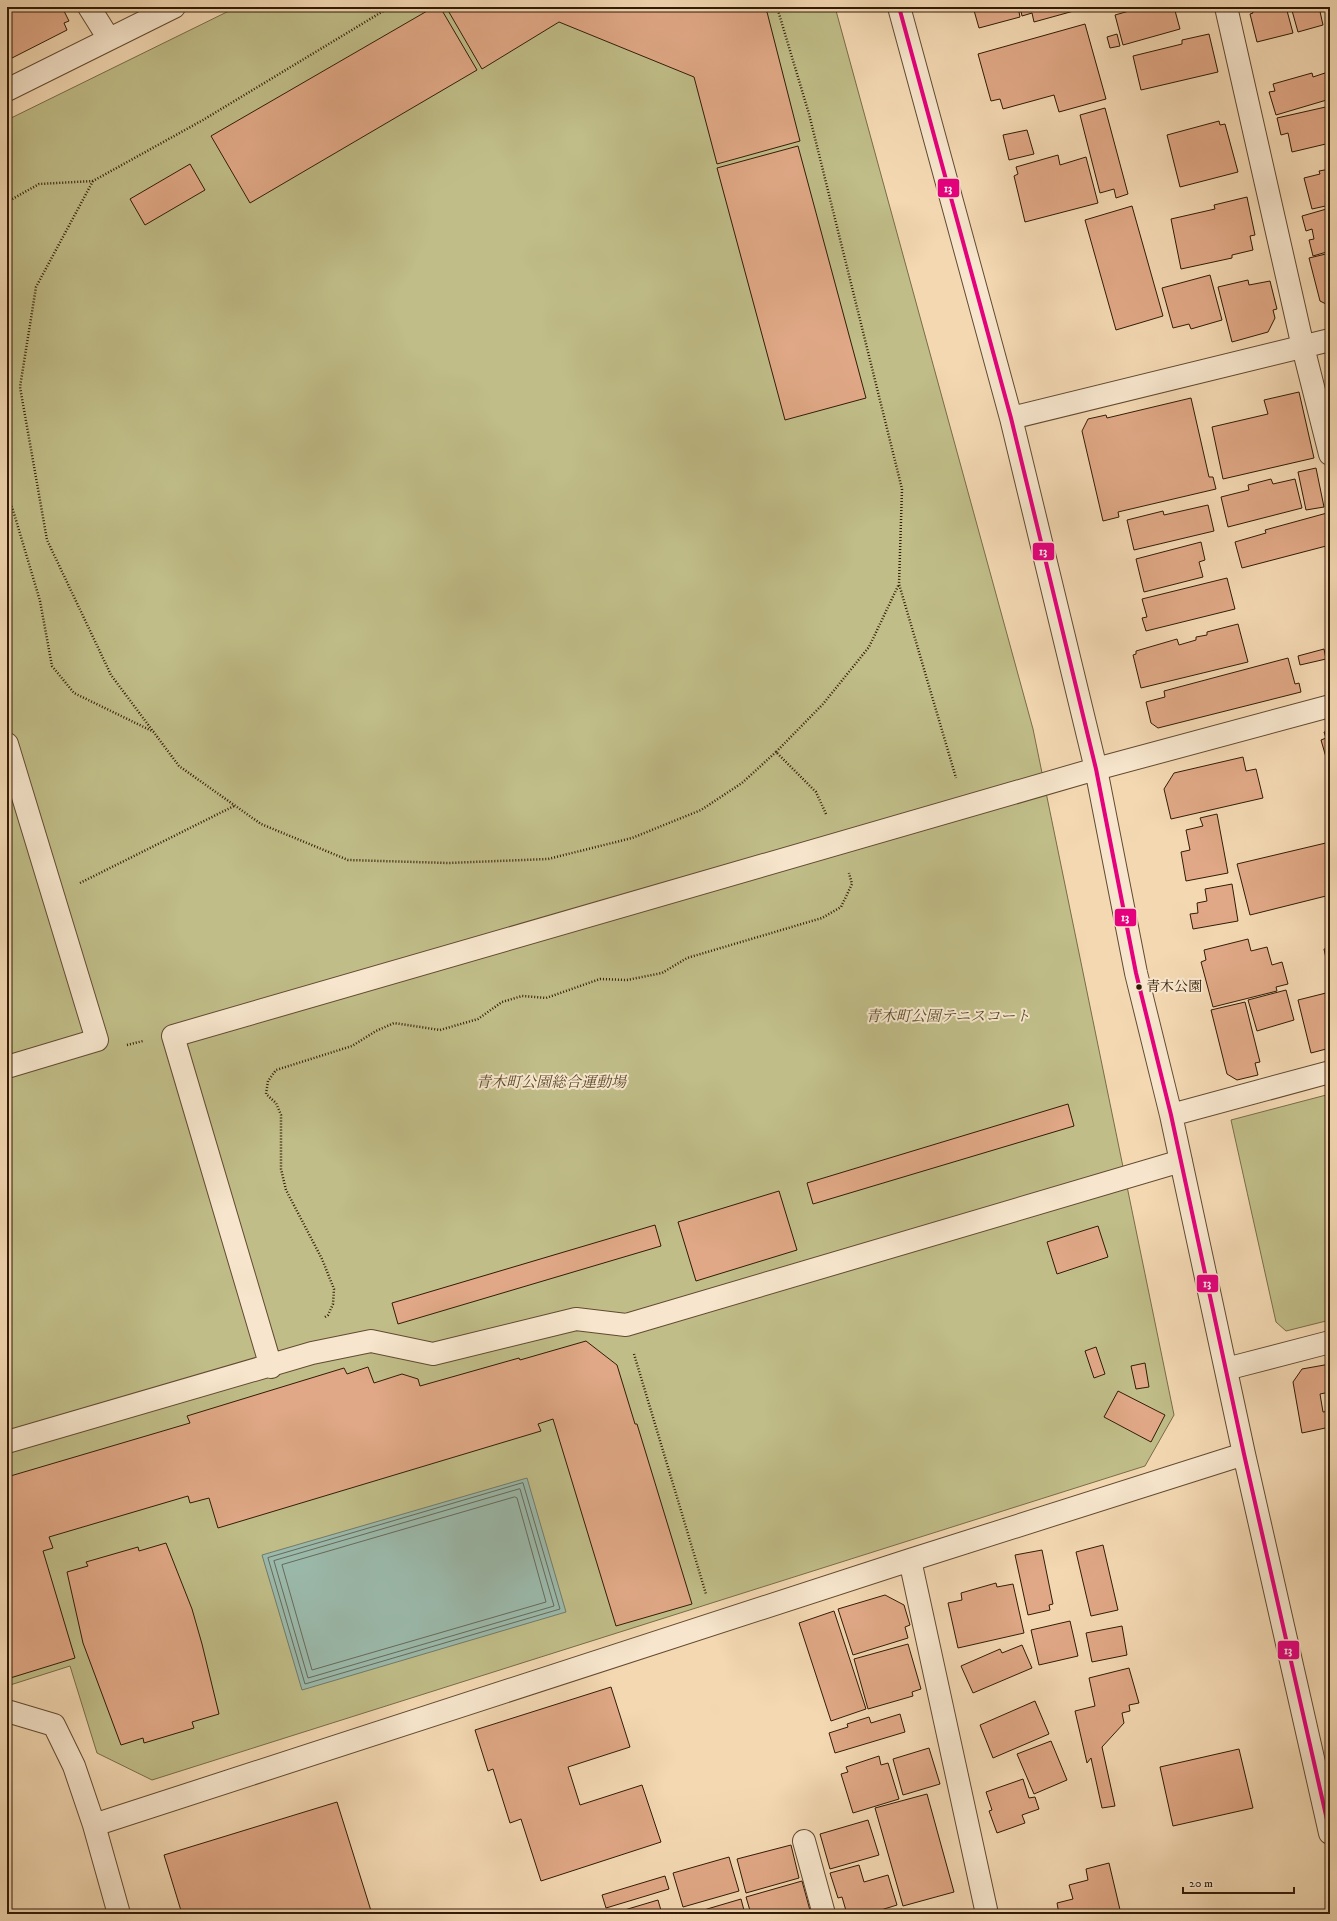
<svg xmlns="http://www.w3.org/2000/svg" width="1337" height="1921" font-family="'IM FELL DW Pica','Noto Serif JP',serif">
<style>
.green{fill:#c0bd88;stroke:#796c47}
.water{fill:#9bbaac;stroke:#717a6a}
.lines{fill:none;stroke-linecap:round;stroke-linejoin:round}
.shore{stroke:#666a59;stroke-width:1}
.building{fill:#e0a886;stroke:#321b06}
.minor-casing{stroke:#624a31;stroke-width:24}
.path{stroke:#321b06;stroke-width:2.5;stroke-dasharray:1 2;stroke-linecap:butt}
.minor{stroke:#f7e6cd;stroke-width:22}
.bus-1-casing{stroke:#f7e6cd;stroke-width:7}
.bus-1{stroke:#e5007d;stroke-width:4}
.bus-dot{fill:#321b06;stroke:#f7e6cd;stroke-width:1.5}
.labels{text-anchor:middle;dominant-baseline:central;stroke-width:4;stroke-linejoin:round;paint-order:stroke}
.bus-label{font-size:14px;fill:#321b06;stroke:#f7e6cd;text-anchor:start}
.park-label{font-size:15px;font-style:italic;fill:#5d4c2d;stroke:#f7e6cd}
.line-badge{stroke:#f7e6cd;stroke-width:1.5}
.badge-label{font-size:11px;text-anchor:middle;font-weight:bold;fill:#fff}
</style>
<rect width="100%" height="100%" fill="#f3d8b2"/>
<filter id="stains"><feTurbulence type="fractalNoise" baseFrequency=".005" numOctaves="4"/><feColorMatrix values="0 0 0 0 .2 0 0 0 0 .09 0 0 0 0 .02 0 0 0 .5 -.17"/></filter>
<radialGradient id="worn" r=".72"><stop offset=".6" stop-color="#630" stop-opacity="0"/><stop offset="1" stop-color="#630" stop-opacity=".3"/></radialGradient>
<path class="green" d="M237,7H835L1033,729L1174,1415L1145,1466L152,1780L97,1753L70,1666L7,1686V120Z
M1330,1094V1320L1286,1331L1276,1322L1231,1120Z"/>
<path class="water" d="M527,1478L566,1612L302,1690L262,1555Z"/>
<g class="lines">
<path class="shore" d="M523,1483L560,1609L305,1684L268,1558Z
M520,1489L554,1606L308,1678L274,1561Z
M515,1497L517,1498L546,1602L312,1670L282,1565Z"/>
</g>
<path class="building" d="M8,7H62L69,21L64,23L67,30L12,58L7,49V8Z
M434,7H440L477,70L250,203L211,136Z
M446,7H752L767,12L800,141L717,164L694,77L559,22L482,69Z
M973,7H1018L1020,17L979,28Z
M1020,7H1080L1081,9L1034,22L1032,13L1022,16Z
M1143,7H1174L1180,29L1123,45L1115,15Z
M1251,7H1286L1293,33L1257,42L1250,14L1253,13Z
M1291,7H1319L1323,25L1298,32Z
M1325,7H1330V24H1329Z
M1085,24L1106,99L1059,112L1054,95L1003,109L1000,99L991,101L978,54Z
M1117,34L1120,46L1110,48L1107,37Z
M1209,34L1218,72L1141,90L1133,56L1182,44V40Z
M1328,72L1330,80V99L1276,115L1269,92L1275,91L1273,84L1312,73L1313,77Z
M1330,106V143L1292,152L1288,133L1281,135L1277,118Z
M1105,108L1128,194L1116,198L1114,189L1100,193L1080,115Z
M1219,121L1220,125L1225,124L1238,172L1180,187L1167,135Z
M1027,130L1034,154L1009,160L1003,135Z
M798,146L866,398L785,420L717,168Z
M1058,155L1060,165L1086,157L1098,203L1025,222L1014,176L1018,174L1016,167Z
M190,164L205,190L145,225L130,199Z
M1330,169V205L1312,209L1304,178L1320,174L1319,171Z
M1247,197L1255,235L1250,236L1253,250L1232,255V258L1181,269L1171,219L1215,209L1214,205Z
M1132,206L1163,316L1116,330L1085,220Z
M1330,208V251L1313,256L1309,240L1314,239L1312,229L1306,231L1302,216Z
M1330,253V306L1320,301L1309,258Z
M1210,275L1222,320L1191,329L1189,324L1173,328L1162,288Z
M1248,280L1249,285L1270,281L1277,309L1273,310L1275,318L1268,332L1232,342L1218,287Z
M1299,392L1314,458L1223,479L1212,427L1268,414L1264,400Z
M1191,398L1209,477H1213L1216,489L1118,512L1119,517L1103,521L1082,431L1088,419L1106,415L1107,418Z
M1316,468L1324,507L1306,510L1298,472Z
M1271,479L1273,484L1295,479L1302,508L1228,527L1221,497L1249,490L1248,485Z
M1208,505L1214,531L1134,550L1127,520L1163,511L1164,515Z
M1327,513L1330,525V545L1242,568L1235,542L1266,533L1265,530Z
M1201,542L1205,560L1199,562L1203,577L1144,592L1136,559Z
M1227,578L1235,609L1146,631L1142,618L1147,617L1142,599Z
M1238,624L1248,662L1141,688L1133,655L1136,654V651L1177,639L1179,645L1196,640V637L1207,635V632Z
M1324,649L1326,659L1300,665L1298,656Z
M1288,658L1295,684L1299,683L1301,692L1158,728L1151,723L1146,702L1165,697L1164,691Z
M1330,731V771L1321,740L1326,738L1324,732Z
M1243,757L1246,771L1256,769L1263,798L1171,819L1164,789L1174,773Z
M1217,814L1228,873L1186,881L1181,852L1190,850L1186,830L1203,826L1200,818Z
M1330,842V895L1250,915L1237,864Z
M1232,884L1238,921L1193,929L1190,914L1198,913L1197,903L1207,901L1205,889Z
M1248,939L1251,951L1267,947L1272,965L1282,962L1288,984L1276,987L1277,991L1213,1007L1201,962L1206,960L1204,950Z
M1330,948V977L1324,949Z
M1286,990L1294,1020L1257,1031L1248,1000Z
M1330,992V1048L1311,1053L1298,1000Z
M1245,1002L1260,1062L1255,1063L1258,1075L1237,1080L1227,1074L1211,1010Z
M1068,1104L1074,1126L813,1204L807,1183Z
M779,1191L797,1250L696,1281L678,1222Z
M655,1225L661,1246L398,1324L392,1303Z
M1098,1226L1108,1257L1057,1274L1047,1242Z
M586,1341L617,1365L635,1424H637L692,1604L616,1626L553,1419L538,1424L541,1431L218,1528L209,1498L190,1503L188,1496L49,1537L53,1548L43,1551L75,1658L7,1679V1477L190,1423L187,1416L344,1368L347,1374L368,1367L374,1383L402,1374L418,1379L420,1386L519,1358L520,1360Z
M1096,1347L1105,1374L1094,1378L1085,1351Z
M1145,1363L1149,1387L1136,1389L1131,1366Z
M1330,1364V1392L1320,1394L1323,1412L1330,1411V1427L1302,1433L1293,1382L1302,1369Z
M1118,1391L1165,1415L1151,1442L1104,1417Z
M166,1543L192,1609L202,1644L219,1714L192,1722L194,1728L144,1743L143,1738L121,1745L83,1643L67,1572L88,1566L86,1562L138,1547L139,1551Z
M1103,1545L1118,1610L1091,1616L1076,1552Z
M1042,1550L1053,1604L1049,1605L1050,1610L1028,1615L1015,1555Z
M996,1583L997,1587L1013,1584L1024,1633L958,1648L948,1603L962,1600L961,1593Z
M885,1595L904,1605L910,1625L905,1627L908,1638L853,1655L838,1609Z
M834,1611L866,1709L831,1721L799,1623Z
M1070,1621L1078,1656L1039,1665L1031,1630Z
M1122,1626L1127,1655L1092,1662L1086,1633Z
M908,1644L921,1689L912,1692L913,1696L868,1709L854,1659Z
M1022,1645L1032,1668L973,1693L961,1666L1000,1649L1002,1653Z
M1129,1668L1139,1703L1129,1705L1130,1711L1122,1713L1124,1723L1102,1747L1115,1806L1102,1808L1091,1758L1087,1763L1075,1711L1095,1706L1089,1678Z
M611,1687L630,1747L568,1767L580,1805L642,1785L661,1842L541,1881L521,1819L510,1823L493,1769L488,1771L475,1730Z
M1035,1701L1049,1734L993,1758L980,1725Z
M900,1714L905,1732L835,1753L829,1733L848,1727L847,1724L869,1717L871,1723Z
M1051,1741L1067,1780L1034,1794L1017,1754Z
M929,1748L940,1784L903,1795L893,1759Z
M1239,1749L1253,1808L1173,1826L1160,1767Z
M879,1756L881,1765L888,1763L899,1799L853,1813L841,1774L848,1772L846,1767Z
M1023,1779L1029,1798L1035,1797L1039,1809L1022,1815L1025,1823L997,1833L989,1811L992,1810L986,1792Z
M927,1794L954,1892L903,1906L875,1808Z
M337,1802L372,1914H182L164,1855Z
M868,1820L879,1855L830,1869L820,1834Z
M791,1845L799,1878L746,1893L737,1859Z
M729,1857L739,1891L683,1907L673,1873Z
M1109,1863L1121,1914H1059L1057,1903L1073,1899L1069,1885L1088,1880L1086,1869Z
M859,1865L864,1882L888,1875L897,1905L868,1914H847L842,1897L838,1898L830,1873Z
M665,1876L669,1889L606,1908L602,1895Z
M802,1881L811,1914H751L746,1897Z
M741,1899L745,1914H697V1912Z
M658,1900L662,1914H611Z
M902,1909L904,1914H885Z"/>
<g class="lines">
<g class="minor-casing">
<path id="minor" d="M89,7L109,39
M899,7L1011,418L1096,769L1136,973L1171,1115L1244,1454L1330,1833
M1226,7L1303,347L1330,454
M7,90L174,7
M1011,418L1330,340
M7,744L97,1040L7,1067
M1171,1115L1330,1072
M271,1367L173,1036L1096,769L1330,706
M1226,1369L1330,1342
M7,1442L312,1353L371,1341L433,1354L576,1319L626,1325L1181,1161
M910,1560L987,1914
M7,1711L54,1725L74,1766L94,1825L119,1914
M94,1825L910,1560L1244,1454
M804,1841L824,1914"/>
</g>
<path class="path" d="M777,7L809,114L902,489L899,584L956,778
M93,181L36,287L20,387L47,540L111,675L179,766L261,824L348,860L448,863L548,859L632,838L701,810L742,783L776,752
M7,202L39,184L93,181L203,120L390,7
M7,495L13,510L40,601L52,666L74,693L154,732
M826,814L816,792L776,752L823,704L869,647L899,584
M80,883L234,806
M127,1045L143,1041
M325,1317L328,1315L333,1304L334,1289L322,1259L286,1190L281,1169V1115L276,1103L266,1094L268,1081L276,1070L352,1046L376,1031L394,1023L440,1030L478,1019L502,1002L522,996L546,998L600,979L627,980L662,973L687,958L822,918L841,907L852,884L849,873
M634,1354L706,1594"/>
<use href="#minor" class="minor"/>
<g class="bus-1-casing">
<path id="bus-1" d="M899,7L1011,418L1096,769L1136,973L1171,1115L1244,1454L1330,1833"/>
</g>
<use href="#bus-1" class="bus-1"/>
</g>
<circle class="bus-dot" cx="1139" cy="987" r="3.5"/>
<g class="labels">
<g class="bus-label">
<text x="1146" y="987">青木公園</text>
</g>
<g class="park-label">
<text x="948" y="1016">青木町公園テニスコート</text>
<text x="551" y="1082">青木町公園総合運動場</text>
</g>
</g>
<g class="line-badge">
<rect x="937" y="178" width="23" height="20" rx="4" fill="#e5007d"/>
<rect x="1032" y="542" width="23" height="19" rx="4" fill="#e5007d"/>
<rect x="1114" y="908" width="23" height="19" rx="4" fill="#e5007d"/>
<rect x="1196" y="1274" width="23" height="19" rx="4" fill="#e5007d"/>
<rect x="1277" y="1640" width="23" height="20" rx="4" fill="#e5007d"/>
</g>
<g class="badge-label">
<text x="948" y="192">13</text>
<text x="1043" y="555">13</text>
<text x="1125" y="921">13</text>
<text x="1207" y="1287">13</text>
<text x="1288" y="1654">13</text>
</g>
<rect width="1337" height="1921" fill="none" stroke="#f3d8b2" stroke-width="24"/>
<rect x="8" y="8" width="1321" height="1905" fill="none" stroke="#321b06" stroke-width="2"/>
<rect x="12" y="12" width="1313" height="1897" fill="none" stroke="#321b06"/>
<path d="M1183 1887v6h111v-6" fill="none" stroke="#321b06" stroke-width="2"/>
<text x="1189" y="1887" font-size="12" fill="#321b06" stroke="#f7e6cd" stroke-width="3" paint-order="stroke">20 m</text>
<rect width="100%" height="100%" filter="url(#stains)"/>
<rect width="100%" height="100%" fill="url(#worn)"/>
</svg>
